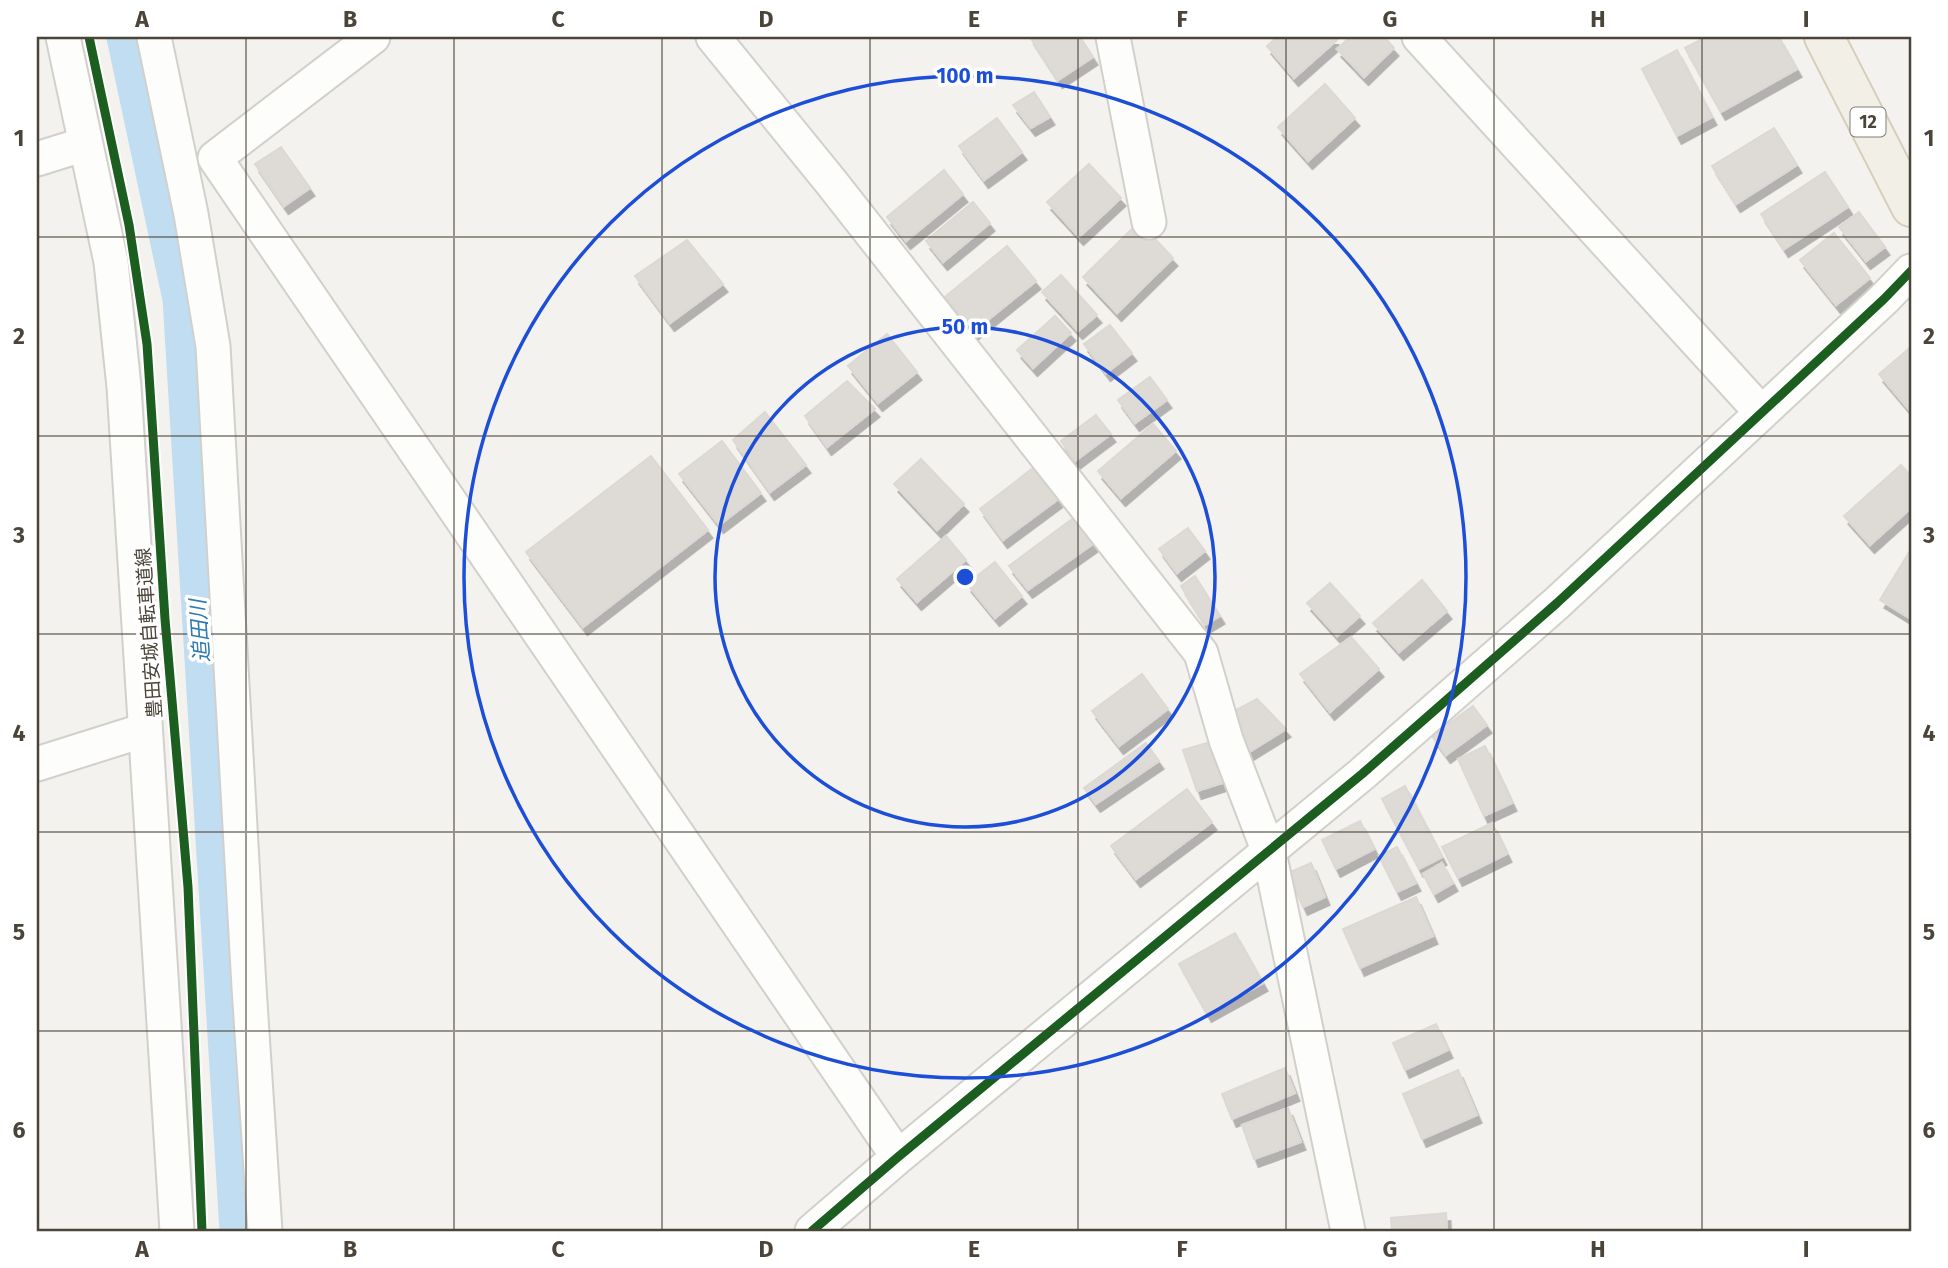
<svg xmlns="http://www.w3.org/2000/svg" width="1948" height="1268" font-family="'Fira Sans','Noto Sans JP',sans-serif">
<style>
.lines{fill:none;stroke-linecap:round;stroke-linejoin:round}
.canal{stroke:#c0ddf1;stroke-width:35}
.building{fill:#dedbd6;stroke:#dcd9d4;stroke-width:2;filter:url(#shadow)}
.minor-casing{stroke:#d2d0cb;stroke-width:37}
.primary-casing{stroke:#d6cebb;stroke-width:42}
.minor{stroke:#fdfdfc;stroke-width:33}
.primary{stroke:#f2efe6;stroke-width:38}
.cycleway-casing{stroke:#fff;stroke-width:13}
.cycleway{stroke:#1b5e20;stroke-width:9}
.grid{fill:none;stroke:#4b4439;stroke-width:2;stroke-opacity:0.55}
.ring{fill:none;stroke:#1d4ed8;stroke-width:3.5}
.labels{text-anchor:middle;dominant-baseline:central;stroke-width:7;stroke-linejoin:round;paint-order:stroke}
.shield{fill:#fff;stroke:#817c74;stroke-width:2}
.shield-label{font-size:18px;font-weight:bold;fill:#4b4439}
.street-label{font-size:19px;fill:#4b4439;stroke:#fff}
.water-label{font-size:21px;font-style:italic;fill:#2e7ab2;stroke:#fff}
.centre{fill:#1d4ed8;stroke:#fff;stroke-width:3.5}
.ring-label{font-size:21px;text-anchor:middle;font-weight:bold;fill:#1d4ed8;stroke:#fff;stroke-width:7;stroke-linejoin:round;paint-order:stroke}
.neatline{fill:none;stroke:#4b4439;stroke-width:2.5}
.grid-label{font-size:23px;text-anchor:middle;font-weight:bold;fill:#4b4439}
</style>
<defs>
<filter id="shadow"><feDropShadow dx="4.5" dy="8" stdDeviation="0" flood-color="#0004"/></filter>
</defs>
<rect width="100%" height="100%" fill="#f4f2ee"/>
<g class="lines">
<path class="canal" d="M124,37L180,299L237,1231"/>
</g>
<path class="building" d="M1030,37H1080L1093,57L1058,80Z
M1277,37H1334L1337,40L1294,78L1267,46Z
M1350,37H1384L1394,48L1364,77L1337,49Z
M1706,37H1779L1797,69L1721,112L1685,48Z
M1677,50L1712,117L1677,136L1642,69Z
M1325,84L1355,118L1308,161L1278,127Z
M1034,92L1050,117L1031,128L1013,105Z
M997,118L1022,152L984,180L959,146Z
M1774,128L1797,165L1736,204L1712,166Z
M281,147L310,188L284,206L255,164Z
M1089,164L1121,198L1079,237L1047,202Z
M944,170L963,194L906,241L887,217Z
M1825,172L1848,207L1784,249L1761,214Z
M973,202L990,223L943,262L926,241Z
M1859,212L1885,247L1866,261L1839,227Z
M1139,222L1173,258L1117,313L1083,277Z
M1834,233L1870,278L1836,305L1800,260Z
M687,240L723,284L670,323L635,276Z
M1007,246L1036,281L973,332L945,297Z
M1061,275L1097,315L1078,331L1042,292Z
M1055,316L1071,333L1033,368L1017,350Z
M1110,325L1132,353L1106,373L1084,344Z
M887,334L917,372L878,403L848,366Z
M1911,347V412L1879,374Z
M1150,377L1167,400L1135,423L1118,400Z
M847,381L875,409L827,447L805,416Z
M765,412L806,465L770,492L733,440Z
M1096,415L1111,434L1075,461L1061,441Z
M1153,424L1176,451L1121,498L1098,471Z
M722,441L761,493L719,525L679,474Z
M651,456L708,530L583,627L526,552Z
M921,459L964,504L937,530L894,484Z
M1037,465L1061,497L1003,540L980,509Z
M1901,465L1911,476V508L1870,545L1844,516Z
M1076,516L1097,541L1028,590L1009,566Z
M1188,528L1205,551L1177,573L1159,549Z
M946,536L966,560L917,602L897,579Z
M1911,549V619L1880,600Z
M995,562L1022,596L995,618L967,584Z
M1195,576L1220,616L1205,625L1181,586Z
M1422,580L1447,611L1399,652L1373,623Z
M1330,583L1360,616L1337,636L1307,603Z
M1351,637L1379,669L1330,712L1300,674Z
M1142,674L1168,709L1119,746L1092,711Z
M1257,699L1286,729L1246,754L1236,710Z
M1473,706L1487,725L1446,755L1432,736Z
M1214,741L1225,782L1197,791L1183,750Z
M1146,743L1159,761L1096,804L1084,788Z
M1485,746L1512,803L1484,816L1458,759Z
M1405,786L1442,857L1419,869L1382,799Z
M1187,789L1212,822L1136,879L1111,846Z
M1360,821L1374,849L1336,869L1322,840Z
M1492,823L1507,854L1458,878L1442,847Z
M1397,847L1416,883L1397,892L1379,856Z
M1311,863L1325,897L1303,907L1288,873Z
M1442,863L1453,883L1434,894L1423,874Z
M1416,897L1433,936L1360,968L1343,929Z
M1235,933L1263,983L1207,1014L1179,964Z
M1436,1024L1448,1050L1405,1070L1393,1043Z
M1285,1068L1295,1093L1232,1119L1222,1094Z
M1458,1070L1477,1115L1422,1139L1403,1094Z
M1288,1108L1301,1142L1254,1159L1242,1125Z
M1446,1213L1447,1231H1392L1391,1218Z"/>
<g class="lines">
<g class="minor-casing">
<path id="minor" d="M63,37L111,262L124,387L177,1231
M154,37L191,214L213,346L249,987L265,1231
M373,37L215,158L898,1157
M713,37L831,182L1201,653L1226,740L1269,852L1348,1231
M1113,37L1149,222
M1419,37L1761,412
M37,159L85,144
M37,764L145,730
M812,1231L898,1157L1362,774L1557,603L1884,299L1911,271"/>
</g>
<g class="primary-casing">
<path id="primary" d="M1824,37L1911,207"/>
</g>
<use href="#minor" class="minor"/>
<use href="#primary" class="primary"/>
<g class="cycleway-casing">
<path id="cycleway" d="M89,37L129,225L147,344L165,619L188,887L202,1231
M812,1231L898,1157L1362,774L1557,603L1884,299L1911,271"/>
</g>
<use href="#cycleway" class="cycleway"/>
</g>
<path class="grid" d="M246,37V1231M454,37V1231M662,37V1231M870,37V1231M1078,37V1231M1286,37V1231M1494,37V1231M1702,37V1231M37,237H1911M37,436H1911M37,634H1911M37,832H1911M37,1031H1911"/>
<g class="ring">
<circle cx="965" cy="577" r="250"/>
<circle cx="965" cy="577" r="501"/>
</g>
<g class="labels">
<rect class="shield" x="1850.5" y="107.5" width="35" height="29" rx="5"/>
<g class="shield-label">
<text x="1868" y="122">12</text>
</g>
<g class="street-label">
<text transform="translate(149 633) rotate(-94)">豊田安城自転車道線</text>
</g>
<g class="water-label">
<text transform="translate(200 631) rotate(-94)">追田川</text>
</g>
</g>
<circle cx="965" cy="577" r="10" class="centre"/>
<g class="ring-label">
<text x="965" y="83">100 m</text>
<text x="965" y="334">50 m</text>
</g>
<rect width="1948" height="1268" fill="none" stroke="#ffffff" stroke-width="77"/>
<rect x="38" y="38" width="1872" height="1192" class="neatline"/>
<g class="grid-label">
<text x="142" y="27">A</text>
<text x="350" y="27">B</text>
<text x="558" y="27">C</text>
<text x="766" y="27">D</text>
<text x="974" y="27">E</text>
<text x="1182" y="27">F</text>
<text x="1390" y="27">G</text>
<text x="1598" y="27">H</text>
<text x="1806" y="27">I</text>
<text x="19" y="146">1</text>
<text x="1929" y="146">1</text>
<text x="19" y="344">2</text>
<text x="1929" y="344">2</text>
<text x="19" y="543">3</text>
<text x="1929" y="543">3</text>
<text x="19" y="741">4</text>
<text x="1929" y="741">4</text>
<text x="19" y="940">5</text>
<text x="1929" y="940">5</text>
<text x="19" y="1138">6</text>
<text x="1929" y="1138">6</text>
<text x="142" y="1257">A</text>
<text x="350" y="1257">B</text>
<text x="558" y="1257">C</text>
<text x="766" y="1257">D</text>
<text x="974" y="1257">E</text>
<text x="1182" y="1257">F</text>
<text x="1390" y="1257">G</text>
<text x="1598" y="1257">H</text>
<text x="1806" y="1257">I</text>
</g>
</svg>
